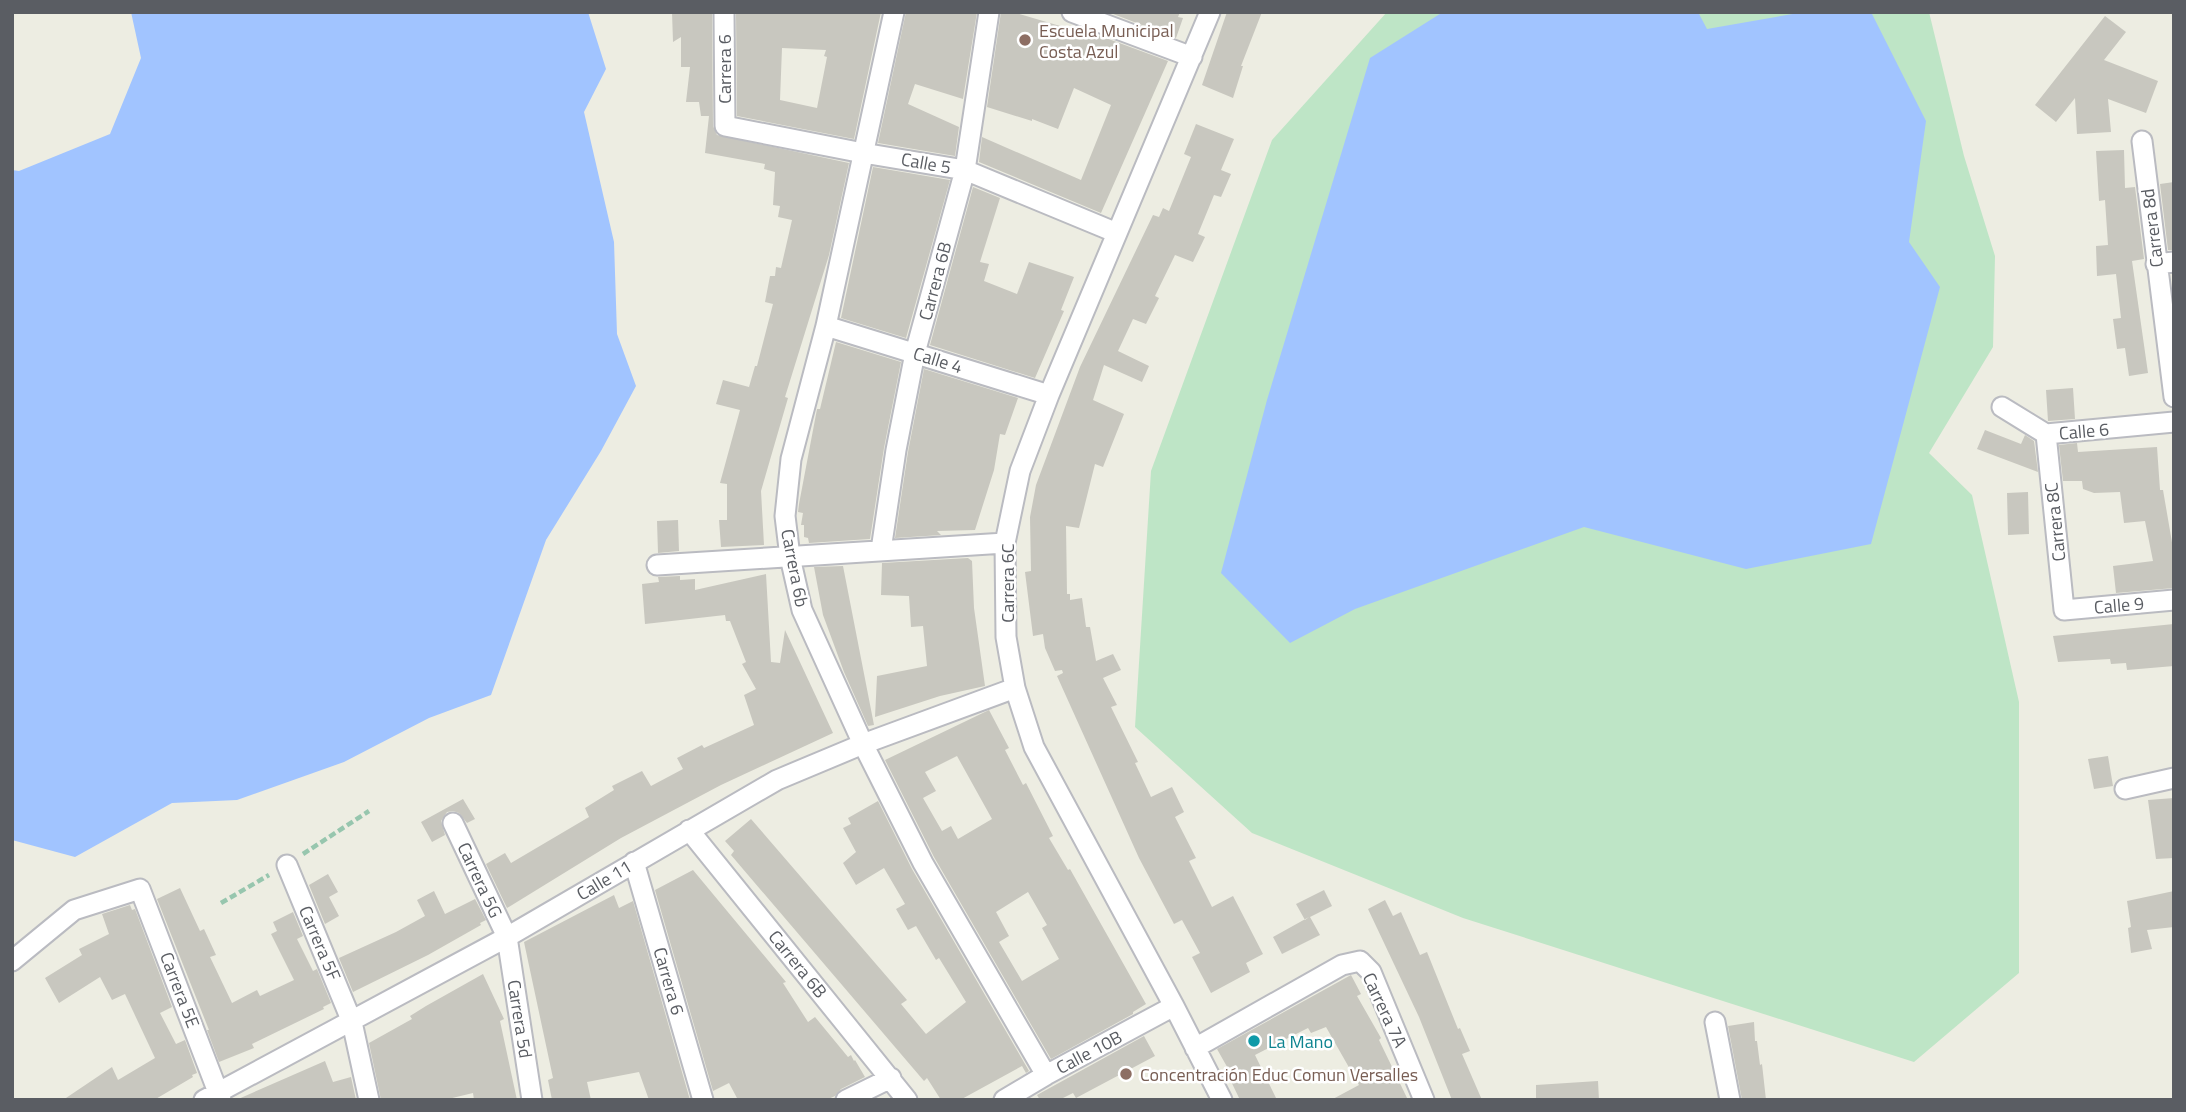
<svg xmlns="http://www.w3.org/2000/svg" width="2186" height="1112" font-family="'Titillium Web',sans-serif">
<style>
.green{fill:#bee5c6}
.water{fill:#a1c4ff}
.building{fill:#c8c7bf;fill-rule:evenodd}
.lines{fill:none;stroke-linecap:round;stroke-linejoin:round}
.minor-casing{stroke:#babbc1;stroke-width:23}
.path{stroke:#97c6ae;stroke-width:4.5;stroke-dasharray:7 3.5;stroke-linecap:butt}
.minor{stroke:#fff;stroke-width:19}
.education-dot{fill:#8d6e63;stroke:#fff;stroke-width:2.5}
.culture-dot{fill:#0f9aa8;stroke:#fff;stroke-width:2.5}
.labels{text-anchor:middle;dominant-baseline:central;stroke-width:5;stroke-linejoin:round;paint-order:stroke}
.education-label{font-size:18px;fill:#785e54;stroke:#fff;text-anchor:start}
.street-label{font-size:18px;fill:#5a5d63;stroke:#fff}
.culture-label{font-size:18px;fill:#0d838f;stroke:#fff;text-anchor:start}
</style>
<rect width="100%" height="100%" fill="#edede2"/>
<path class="green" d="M1387,12H1929L1964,156L1995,256L1993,347L1929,453L1972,495L2019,702V973L1914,1062L1463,918L1252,833L1135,727L1151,471L1272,140Z"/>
<path class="water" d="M131,12H588L606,69L584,112L614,242L617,334L636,386L601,451L546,540L491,695L429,718L344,762L237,800L172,803L75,857L12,840V170L19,171L110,134L141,58Z
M1443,12H1698L1707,29L1804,12H1871L1926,121L1909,242L1940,287L1871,544L1746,569L1584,527L1355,609L1290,643L1221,573L1267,400L1370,58Z"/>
<path class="building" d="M672,12H712L713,126L717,135L849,163L829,255L785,397L788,398L761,491L764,545L721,547L719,520H727V484L720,483L740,410L716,404L723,380L749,387L755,366H757L773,304L765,302L770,276H775L776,267L781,268L792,220L778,217L780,206L773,205L775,172L764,169L765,164L705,153L709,116H701L699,102H686L690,67H681V37L673,42Z
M736,12H881L854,139L737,116ZM782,48L826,50L824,56L827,57L817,108L780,100Z
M906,12H977L963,99L915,84L908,104L959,127L955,156L878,143Z
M1001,12H1013L1094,36L1095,34L1168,61L1101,213L979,162L982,137L1081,180L1111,105L1074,88L1058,129L1032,119V121L987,107Z
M1108,12H1180L1178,17L1183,18L1176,38Z
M1227,12H1262L1241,66H1243L1233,98L1202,85Z
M2105,16L2126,32L2104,60L2158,81L2146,113L2108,99L2111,132L2077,134L2075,98L2056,122L2035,105Z
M1196,124L1234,139L1221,170L1231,174L1221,197L1214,195L1198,234L1205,237L1193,262L1175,255L1155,296L1159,298L1146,324L1133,319L1118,351L1149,366L1142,382L1104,365L1093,400L1124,414L1103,467L1095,464L1079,528L1066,526L1067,594H1070V600L1082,598L1086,627H1090L1096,661L1113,654L1121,670L1103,678L1117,705L1111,707L1138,762L1135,763L1151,797L1172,787L1184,812L1175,817L1196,858L1189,861L1212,907L1233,896L1263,954L1246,963L1250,972L1211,993L1192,957L1200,953L1182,920L1174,924L1139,858L1057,676L1063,673L1062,670L1055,671L1045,648L1043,634L1033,636L1025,572L1031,571L1030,517L1036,485L1080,367L1153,215L1159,217L1163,208L1169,211L1191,157L1184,154Z
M2124,150L2125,188L2135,187L2144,259L2132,261L2148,373L2129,376L2125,348L2117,349L2113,319L2121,318L2116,274L2097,276L2096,246L2108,245L2105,200L2099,201L2096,151Z
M873,167L950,180L906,338L841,318Z
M2174,182V250H2168L2160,184Z
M973,187L1000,198L980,262L989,264L984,281L1017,294L1029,262L1074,277L1061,310L1064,311L1035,378L930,345Z
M836,342L901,362L884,448L870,539L809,543L808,538L804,537V525H801L803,513L798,512L799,504L817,409H820Z
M924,369L1018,398L1005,435L1000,434L994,470L975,530L937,531L941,535L895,538L908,452Z
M2073,388L2075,419L2048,421L2046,390Z
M1985,430L2021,444L2025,435L2034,441L2038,472L1977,449Z
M2077,443L2078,452L2157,447L2160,490H2163L2174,554V588L2116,593L2113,566L2153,561L2145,521L2124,523L2120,492L2094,493L2083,489L2082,481H2063L2059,445Z
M2028,492L2029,534L2008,535L2007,493Z
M678,520L679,551L658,553L657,521Z
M968,558L972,561L974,608L985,686L940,696L875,717L877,676L927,666L923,626L911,627L909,596L881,595L882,563Z
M843,566L874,725L868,726L844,672L823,615L814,567Z
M766,574L771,662L780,663L785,630L833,733L721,785L621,838L507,908L486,864L505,853L511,863L589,817L585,808L614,790L612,786L642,771L651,786L683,769L677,758L702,745L704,748L754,725L744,695L756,689L742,664L746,662L730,621H726L725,615L645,624L642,584L659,582L658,577L680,576V580L695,579V590Z
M2174,624V666L2127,670L2126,663L2111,664L2110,659L2058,662L2053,636Z
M989,710L1009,748L1005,750L1023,785L1026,783L1053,836L1049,838L1068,870L1070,869L1146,1004L1133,1012V1014L1051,1059L934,857L885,760ZM957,756L992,819L958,839L951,826L942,831L923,798L936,791L925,772ZM1028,892L1047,925L1042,928L1059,959L1022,981L999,942L1009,936L996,912Z
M2108,756L2113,786L2094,789L2088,759Z
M2174,798V825H2172L2174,858L2156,859L2148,800Z
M463,799L475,819L467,823L459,813L453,811L447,812L441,821L445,835L432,842L421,822Z
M878,801L912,869L1029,1071L1026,1073L1022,1066L960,1100H941L927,1078L924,1081L731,855L734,851L725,841L751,819L907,1000L901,1004L926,1034L966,1002L939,958L936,960L916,926L908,930L896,909L905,904L884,868L856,885L843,863L856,852L843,828L851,824L848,818Z
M693,870L786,982L783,983L808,1022L815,1017L848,1057L851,1055L854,1061L855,1060L865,1077L841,1089L835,1096L826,1100H738L729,1083L713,1091L655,890Z
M328,874L338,892L329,897L339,916L325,924L309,885Z
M180,888L200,931L204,929L216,955L210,957L232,1003L257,990L260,996L294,980L271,934L277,931L273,922L293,912L303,936L297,939L313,971L317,969L331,1003L323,1007L324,1009L252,1044L254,1048L219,1062L207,1030H209L157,899Z
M1324,890L1332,906L1310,917L1320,935L1282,954L1273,937L1309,917L1305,920L1296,904Z
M434,891L445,914L475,899L486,920L480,923L481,925L428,955L353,992L339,958L396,932L425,916L417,900Z
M2174,891V927L2147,930L2152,949L2131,953L2128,928L2131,927L2127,901Z
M614,895L619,908L633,901L690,1100H649L639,1072L587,1082L591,1100H552L548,1080L553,1078L524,942Z
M1385,900L1393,916L1401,912L1420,955L1427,952L1458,1029L1460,1028L1470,1051L1462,1054L1482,1100H1452L1419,1017L1368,909Z
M130,905L132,910L135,909L172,1007L160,1013L176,1044L185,1040L197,1073L192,1075L193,1077L154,1100H63L112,1067L118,1080L155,1058L125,994L112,1000L100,977L59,1003L45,978L82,955L79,949L109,934L102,914Z
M483,974L504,1019L500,1021L517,1100H474L473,1093L444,1100H381L369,1043L412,1019L410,1016L426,1006Z
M1351,975L1361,994L1357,996L1381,1038L1379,1040L1408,1100H1331L1359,1085L1326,1027L1311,1033L1308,1028L1255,1055L1277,1100H1240L1227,1073L1230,1072L1217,1049Z
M1754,1022L1755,1041H1757L1760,1065L1762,1064L1766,1100H1742L1728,1026Z
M1144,1036L1155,1056L1076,1098L1073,1093L1059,1100H1040L1037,1095Z
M325,1061L333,1082L351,1077L356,1100H236Z
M1598,1081L1599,1100H1536V1085Z"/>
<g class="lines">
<g class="minor-casing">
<path id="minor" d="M724,12L725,126L863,153L965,170L1117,233
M894,12L826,326L791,459L785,516L790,557L802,610L863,744L923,863L1046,1075
M1072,12L1192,57
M1210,12L1049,395L1020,471L1005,543L1006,637L1015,688L1034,747L1174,1006L1222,1100
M2142,141L2174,397
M2156,264L2174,262
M826,326L1049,395
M2002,407L2046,434L2174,422
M2046,434L2064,610L2174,600
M881,550L896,450L915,353L965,170L989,12
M657,565L1005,543
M2125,789L2174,778
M453,823L507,937L532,1100
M689,830L907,1100
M634,862L703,1100
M287,865L352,1022L369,1100
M12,961L74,910L140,889L221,1100
M1715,1022L1730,1100
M1195,1048L1342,965L1360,961L1371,972L1424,1100
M204,1100L507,937L777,780L863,744L1015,688
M846,1100L891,1078
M1004,1100L1046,1075L1174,1006"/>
</g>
<path class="path" d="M303,854L369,811
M221,903L269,875"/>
<use href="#minor" class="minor"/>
</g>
<g class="education-dot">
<circle cx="1025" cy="40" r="7"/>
<circle cx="1126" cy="1074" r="7"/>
</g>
<circle class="culture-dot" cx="1254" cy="1041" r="7"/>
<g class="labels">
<g class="education-label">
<text x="1039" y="30">Escuela Municipal<tspan x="1039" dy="21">Costa Azul</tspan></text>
<text x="1140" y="1074">Concentración Educ Comun Versalles</text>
</g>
<g class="street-label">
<text transform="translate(724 69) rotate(-90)">Carrera 6</text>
<text transform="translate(926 163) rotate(10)">Calle 5</text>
<text transform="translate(2152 228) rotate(-97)">Carrera 8d</text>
<text transform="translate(935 281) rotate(-75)">Carrera 6B</text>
<text transform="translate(938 360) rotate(17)">Calle 4</text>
<text transform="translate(2084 431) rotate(-5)">Calle 6</text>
<text transform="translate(2055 522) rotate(-96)">Carrera 8C</text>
<text transform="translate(795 568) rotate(79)">Carrera 6b</text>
<text transform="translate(1007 583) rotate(-90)">Carrera 6C</text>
<text transform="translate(2119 605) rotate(-5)">Calle 9</text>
<text transform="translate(480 880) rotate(65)">Carrera 5G</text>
<text transform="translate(604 880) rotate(-31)">Calle 11</text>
<text transform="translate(320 943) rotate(67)">Carrera 5F</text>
<text transform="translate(798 964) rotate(51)">Carrera 6B</text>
<text transform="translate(669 981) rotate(74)">Carrera 6</text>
<text transform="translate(180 990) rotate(69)">Carrera 5E</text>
<text transform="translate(1385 1010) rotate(65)">Carrera 7A</text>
<text transform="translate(520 1019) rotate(81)">Carrera 5d</text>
<text transform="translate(1089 1052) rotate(-28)">Calle 10B</text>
</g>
<g class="culture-label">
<text x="1268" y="1041">La Mano</text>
</g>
</g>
<rect width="2186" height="1112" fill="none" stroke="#5a5d63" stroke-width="28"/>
</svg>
